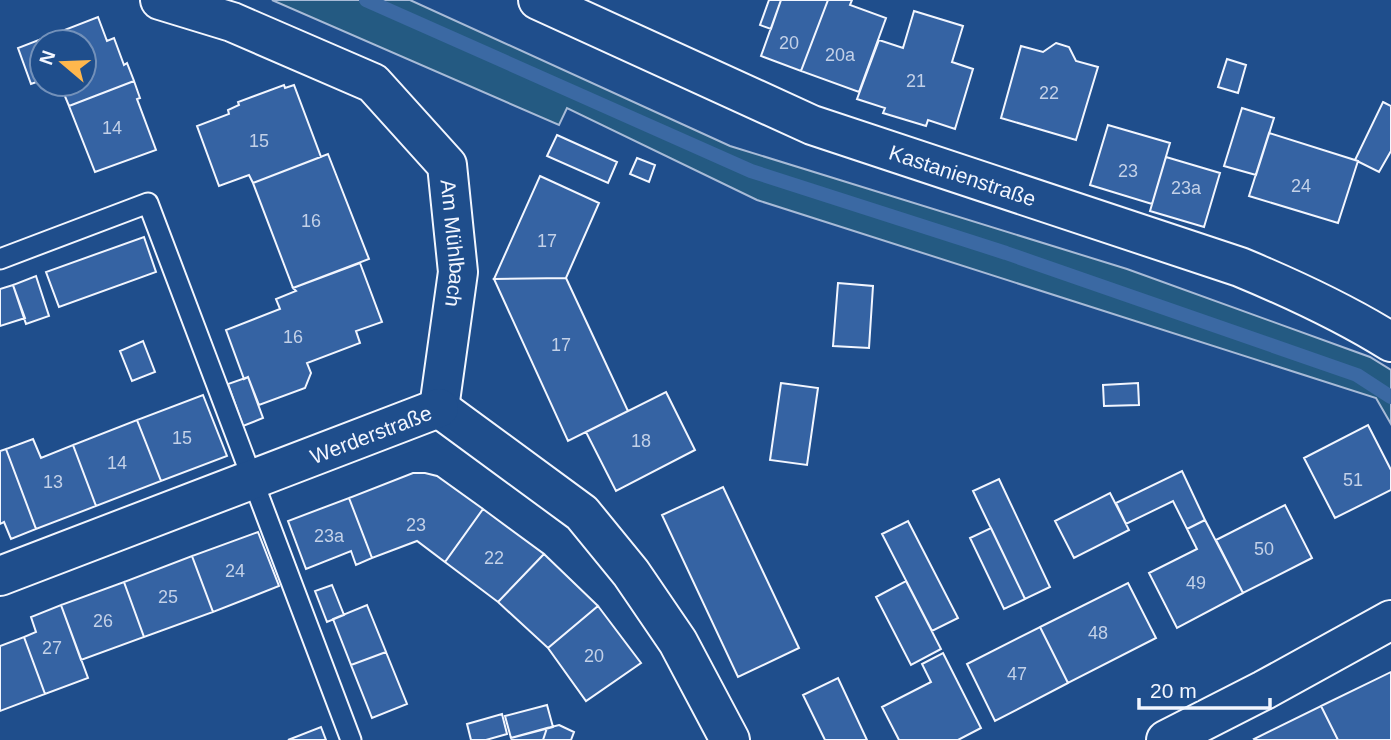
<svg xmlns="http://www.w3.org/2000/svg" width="1391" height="740" font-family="Arial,sans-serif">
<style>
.green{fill:#245a82;stroke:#a8bbd7;stroke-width:2}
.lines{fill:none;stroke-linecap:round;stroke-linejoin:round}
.stream{stroke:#3b69a3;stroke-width:14}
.building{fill:#3563a3;stroke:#f2f6ff;stroke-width:2}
.service-casing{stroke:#f2f6ff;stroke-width:23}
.minor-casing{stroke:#f2f6ff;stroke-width:42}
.secondary-casing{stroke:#f2f6ff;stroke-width:42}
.service{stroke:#1f4e8c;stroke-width:19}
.minor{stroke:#1f4e8c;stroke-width:38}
.secondary{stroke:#1f4e8c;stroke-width:38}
.labels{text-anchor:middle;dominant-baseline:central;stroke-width:5;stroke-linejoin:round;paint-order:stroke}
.number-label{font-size:18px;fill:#c3d1e8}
.street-label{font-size:21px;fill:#f2f6ff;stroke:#1f4e8c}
</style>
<rect width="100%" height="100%" fill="#1f4e8c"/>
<path class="green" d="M272,0H410L730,146L1127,269L1370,357L1391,370V424L1376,398L757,200L567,108L559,125Z"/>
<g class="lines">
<path class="stream" d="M366,0L751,171L1006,253L1357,375L1391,397"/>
</g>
<path class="building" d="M769,0H781L771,29L760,25Z
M781,0H828L801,71L761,56Z
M828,0H852L850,5L886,18L859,92L801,71Z
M914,11L963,26L952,62L973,69L955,129L928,120L926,126L883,113L885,108L857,99L879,40L903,48Z
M98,17L107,41L114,38L124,65L127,63L134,81L69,106L62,89L53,92L50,84H84V42H42V80L31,84L18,48Z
M1056,43L1069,47L1076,61L1098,67L1076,140L1001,118L1021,46L1043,52Z
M1227,59L1246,65L1238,93L1218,87Z
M134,81L140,98L137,99L156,150L95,172L69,106Z
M284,85L285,88L294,85L321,157L253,183L249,175L219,186L197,126L229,114L228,110L239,105L238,102Z
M1383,102L1391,106V151L1379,172L1355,160Z
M1242,108L1274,118L1256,175L1224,166Z
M1108,125L1170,143L1152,204L1090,185Z
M1269,133L1358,161L1338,223L1249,196Z
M557,135L617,162L608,183L547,156Z
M328,154L369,259L293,288L253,183Z
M1166,157L1220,173L1204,227L1150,211Z
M637,158L655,165L649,182L630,174Z
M540,176L599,203L566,278L494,279Z
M144,237L156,272L59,307L46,272Z
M360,263L382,322L356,331L360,343L307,363L311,373L305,388L259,405L248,377L244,379L226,330L280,309L276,299L296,291L293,288Z
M36,276L49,316L26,324L13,285Z
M566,278L628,411L568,441L494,279Z
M838,283L873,286L869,348L833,346Z
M13,285L25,318L0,326V289Z
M143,341L155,372L132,381L120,351Z
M248,377L263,418L243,426L228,384Z
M781,383L818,388L807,465L770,460Z
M1138,383L1139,405L1104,406L1103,385Z
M666,392L695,450L616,491L586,432Z
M203,395L227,456L161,481L137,420Z
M137,420L161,481L96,506L73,445Z
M1368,425L1391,470V490L1335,518L1304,458Z
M33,439L41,458L73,445L96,506L36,529L6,449Z
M6,449L36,529L11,539L4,522L0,524V451Z
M1182,471L1205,520L1187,529L1173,501L1126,524L1116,503Z
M413,473H425L437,476L483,509L445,562L417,541L372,558L349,498Z
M999,479L1050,587L1025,599L973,491Z
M723,487L799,648L738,677L662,515Z
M1110,493L1129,530L1074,558L1055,521Z
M349,498L372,558L356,565L351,551L306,569L288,521Z
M1285,505L1312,558L1243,593L1216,540Z
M483,509L544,554L498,602L445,562Z
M1205,520L1243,593L1177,628L1149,573L1197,549L1187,529Z
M908,521L958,618L932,631L882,534Z
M991,528L1025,599L1004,609L970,538Z
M258,532L279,586L213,612L192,556Z
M544,554L598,606L548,648L498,602Z
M192,556L213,612L144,637L124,582Z
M906,581L941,649L911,665L876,597Z
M124,582L144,637L81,660L61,605Z
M1128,583L1156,638L1068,683L1040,627Z
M332,585L344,615L327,622L315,591Z
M61,605L88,678L45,694L24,637L36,632L31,617Z
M367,605L386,652L351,665L333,619Z
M598,606L641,663L586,701L548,648Z
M1040,627L1068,683L995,721L967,664Z
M24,637L45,694L0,711V646Z
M386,652L407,704L372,718L351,665Z
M943,653L981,728L958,740H899L882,707L931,682L922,664Z
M1391,672V740H1338L1321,706Z
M838,678L867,740H825L803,695Z
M547,705L553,727L511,738L505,716Z
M1321,706L1338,740H1255L1254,739Z
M502,714L507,734L486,740H471L467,724Z
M559,725L574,732L571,740H543L547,728Z
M321,727L326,740H288Z
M547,728L543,740H512L511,738Z"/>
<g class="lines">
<g class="service-casing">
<path id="service" d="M0,259L148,203L351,740"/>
</g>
<g class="minor-casing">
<g id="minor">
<path id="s1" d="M160,0L232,22L373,83L447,165L458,272L439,408"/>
<path id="s2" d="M538,0L812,125L1240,267C1293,289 1343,312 1391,342"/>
<path d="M439,408L582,513L631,573L678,642L730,740"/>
<path id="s3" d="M0,576L439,408"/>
</g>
</g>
<g class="secondary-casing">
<path id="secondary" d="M1166,740L1264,690L1391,620"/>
</g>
<use href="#service" class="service"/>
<use href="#minor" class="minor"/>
<use href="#secondary" class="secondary"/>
</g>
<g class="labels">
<g class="number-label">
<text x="789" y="43">20</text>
<text x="840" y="55">20a</text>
<text x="916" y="81">21</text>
<text x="1049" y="93">22</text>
<text x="112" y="128">14</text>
<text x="259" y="141">15</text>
<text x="1128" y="171">23</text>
<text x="1301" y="186">24</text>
<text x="1186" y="188">23a</text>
<text x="311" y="221">16</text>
<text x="547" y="241">17</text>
<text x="293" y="337">16</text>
<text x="561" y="345">17</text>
<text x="182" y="438">15</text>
<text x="641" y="441">18</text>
<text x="117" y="463">14</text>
<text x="1353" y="480">51</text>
<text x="53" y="482">13</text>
<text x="416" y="525">23</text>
<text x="329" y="536">23a</text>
<text x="1264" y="549">50</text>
<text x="494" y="558">22</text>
<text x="235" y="571">24</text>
<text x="1196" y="583">49</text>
<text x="168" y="597">25</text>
<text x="103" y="621">26</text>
<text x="1098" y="633">48</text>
<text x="52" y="648">27</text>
<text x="594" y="656">20</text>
<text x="1017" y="674">47</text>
</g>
<g class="street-label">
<text stroke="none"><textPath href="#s2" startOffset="460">Kastanienstraße</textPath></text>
<text stroke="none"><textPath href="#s1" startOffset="418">Am Mühlbach</textPath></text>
<text stroke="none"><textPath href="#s3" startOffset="397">Werderstraße</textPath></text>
</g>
</g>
<g transform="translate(63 63) rotate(289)"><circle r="33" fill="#1f4e8c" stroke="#7391ba" stroke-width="2"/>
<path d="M0-5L12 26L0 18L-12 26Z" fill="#ffb74d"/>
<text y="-10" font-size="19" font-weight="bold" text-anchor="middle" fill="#f2f6ff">N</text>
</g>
<path d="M1139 698v10h131v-10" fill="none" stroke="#f2f6ff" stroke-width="3.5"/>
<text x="1150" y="698" font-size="21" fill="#f2f6ff" stroke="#1f4e8c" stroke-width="5" paint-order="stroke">20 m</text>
</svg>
